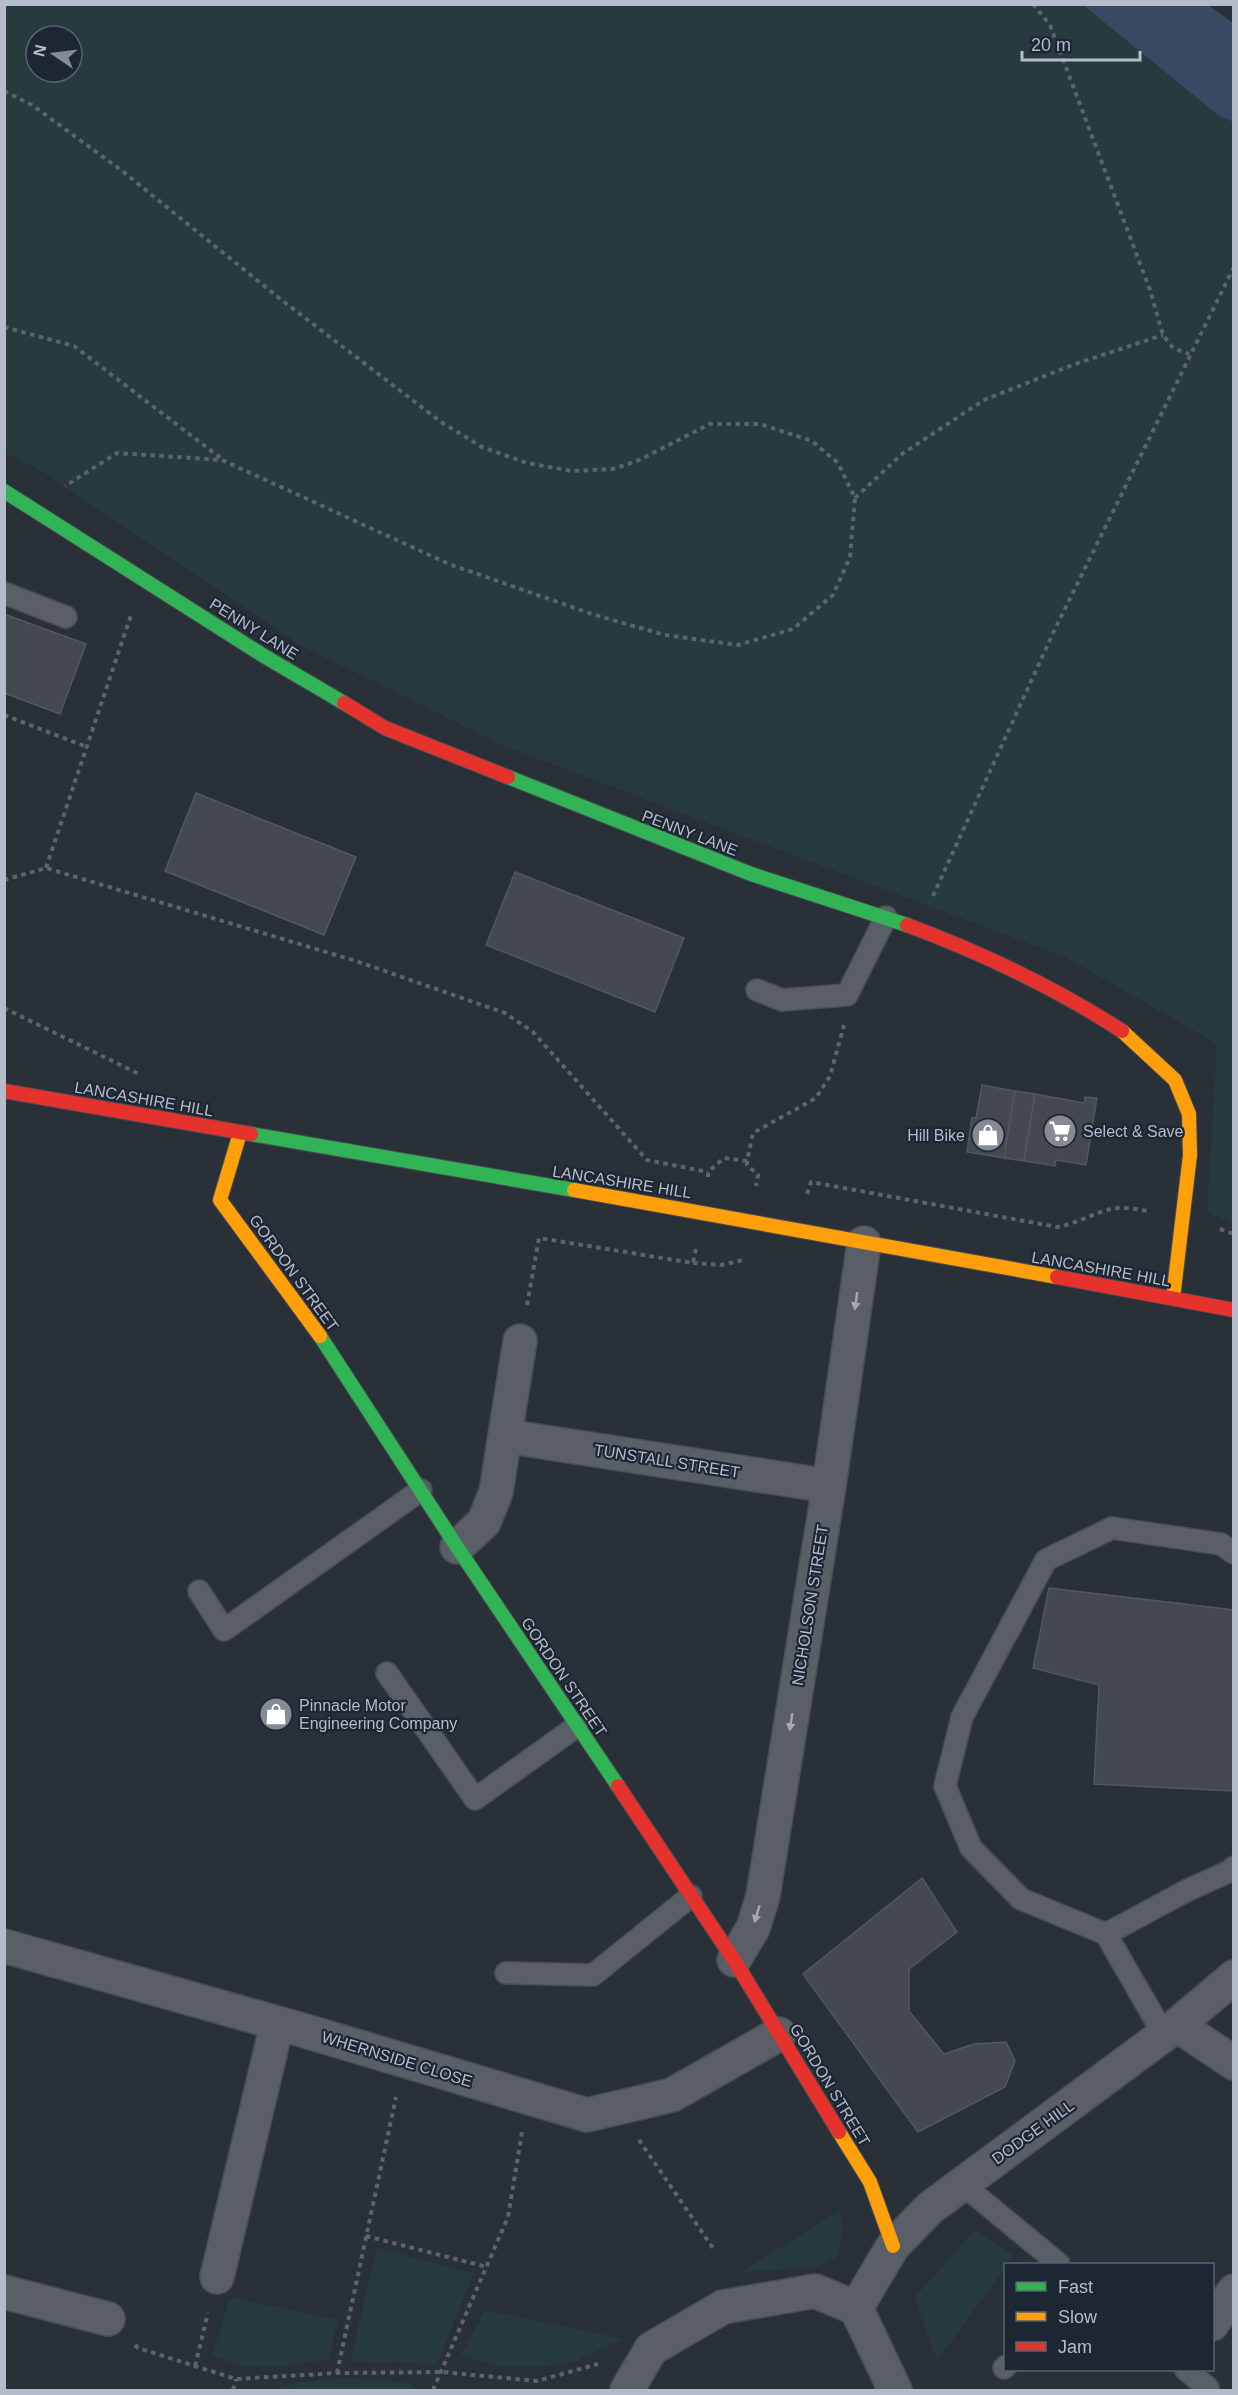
<svg xmlns="http://www.w3.org/2000/svg" width="1238" height="2395" font-family="Arial,sans-serif">
<style>
.green{fill:#273a3e;fill-rule:evenodd}
.water{fill:#384963}
.building{fill:#444950;stroke:#52575f;stroke-width:1.5}
.lines{fill:none;stroke-linecap:round;stroke-linejoin:round}
.lane-casing{stroke:#484c53;stroke-width:24}
.street-casing{stroke:#484c53;stroke-width:36}
.fast-casing{stroke:#484c53;stroke-width:16}
.slow-casing{stroke:#484c53;stroke-width:16}
.jam-casing{stroke:#484c53;stroke-width:16}
.path{stroke:#5d636a;stroke-width:4;stroke-dasharray:4.5 4.5;stroke-linecap:butt}
.lane{stroke:#5a5e66;stroke-width:21}
.street{stroke:#5a5e66;stroke-width:33}
.fast{stroke:#30b455;stroke-width:14}
.slow{stroke:#ff9f0a;stroke-width:14}
.jam{stroke:#e5322d;stroke-width:14}
.oneway{fill:#a2a9b5}
.labels{text-anchor:middle;dominant-baseline:central;stroke-width:4.5;stroke-linejoin:round;paint-order:stroke}
.street-label{font-size:16px;fill:#b4bcc9;stroke:#1d2633}
.poi-label{font-size:16px;fill:#b4bcc9;stroke:#1d2633;text-anchor:start}
</style>
<rect width="100%" height="100%" fill="#2a3038"/>
<path class="green" d="M4,5H1083L1218,115L1233,122V1224L1207,1212L1217,1044L1067,958L504,746L300,645L42,471L5,453ZM36,36H72V72H36Z
M839,2211C844,2230 843,2241 836,2258L816,2267L741,2272Z
M975,2230L1014,2256L1006,2264L1005,2268L937,2361L914,2298Z
M377,2248L474,2273L437,2364L350,2361Z
M230,2297L338,2320L329,2359L276,2367H244L212,2355Z
M485,2310L624,2339L572,2362L538,2367H500L461,2355Z
M382,2379L411,2384L414,2390H277C307,2375 349,2380 382,2379Z"/>
<path class="water" d="M1083,5H1208L1233,23V122L1218,115Z"/>
<path class="building" d="M4,614L86,644L60,714L4,693Z
M196,793L356,857L324,935L165,871Z
M515,872L684,938L655,1012L486,945Z
M982,1085L1015,1091L1004,1158L967,1152L972,1118H976Z
M1015,1091L1035,1094L1024,1161L1004,1158Z
M1035,1094L1084,1103L1085,1097L1097,1098L1086,1165L1056,1160L1055,1166L1024,1161Z
M1049,1588L1234,1610V1791L1094,1784L1099,1685L1033,1668Z
M922,1878L957,1932L909,1969V2011L944,2054L974,2044L1006,2042L1015,2061L1005,2087L918,2132L803,1974Z"/>
<g class="lines">
<g class="lane-casing">
<path id="lane" d="M4,593L66,617
M757,990L782,1000L847,995L886,917
M199,1591L224,1630L421,1490
M387,1673L475,1799L577,1726
M1106,1934L1186,1891L1230,1871L1234,1867
M506,1973L593,1975L691,1896
M1164,2035L1106,1934L1021,1899L971,1848L945,1786L962,1717L1046,1560L1112,1528L1221,1544L1234,1553
M962,2184L1059,2264
M1004,2368L1006,2366
M1186,2370L1208,2388"/>
</g>
<g class="street-casing">
<path id="street" d="M505,1436L829,1486
M457,1547L484,1522L496,1492L520,1341
M4,1946L302,2030L587,2115L672,2095L779,2034
M734,1960L753,1928L763,1896L829,1486L864,1243
M1177,2025L1234,2063
M217,2277L277,2024
M4,2292L108,2319
M856,2308L893,2246L930,2208L1177,2025L1234,1977
M856,2308L895,2390
M1212,2324L1234,2291
M627,2390L651,2349L723,2307L815,2291L856,2308"/>
</g>
<g class="fast-casing">
<path id="fast" d="M4,491L264,656L344,703
M508,777L751,874L907,925
M251,1134L574,1190
M320,1336L457,1547L618,1786"/>
</g>
<g class="slow-casing">
<path id="slow" d="M1122,1031L1175,1080L1189,1114L1190,1155L1173,1298
M240,1133L220,1200L320,1336
M574,1190L1057,1277
M839,2132L870,2182L893,2246"/>
</g>
<g class="jam-casing">
<path id="jam" d="M344,703L385,728L508,777
M907,925C982,953 1054,987 1122,1031
M4,1091L251,1134
M1057,1277L1234,1310
M618,1786L734,1960L839,2132"/>
</g>
<path class="path" d="M1033,4L1050,25L1150,290L1163,335L1173,348L1189,354
M4,91L32,105L121,170L279,298L441,422L482,447L527,463L572,471L613,469L637,461L710,424H760L812,441L838,463L855,498L850,557L833,595L793,629L738,645L665,635L592,614L449,564L222,460L117,453L65,486
M4,327L74,346L222,459
M855,498L902,454L984,400L1075,364L1163,335
M4,715L87,747
M46,868L131,615
M4,880L46,868L356,961L505,1013L533,1032L647,1160L708,1172
M933,896L1054,631L1234,267
M4,1008L141,1075
M747,1161V1165L758,1175L756,1186
M708,1177V1172L724,1158L747,1161L753,1133L816,1098L830,1076L844,1025
M807,1194L811,1182L1057,1227C1075,1224 1090,1215 1107,1210C1120,1206 1135,1209 1149,1211
M1220,1229L1234,1234
M693,1263L721,1265L743,1260V1257
M527,1305L539,1238L693,1263L696,1249
M639,2140L715,2251
M366,2236L487,2267
M135,2345L138,2348L236,2379L337,2373L442,2372L537,2381L598,2364
M195,2366L208,2313
M337,2373L396,2097
M233,2390L236,2379
M433,2390L508,2217L522,2132"/>
<use href="#lane" class="lane"/>
<use href="#street" class="street"/>
<use href="#fast" class="fast"/>
<use href="#slow" class="slow"/>
<use href="#jam" class="jam"/>
</g>
<defs><path id="oneway-solid" d="M-6-.8H1V-3.2L6.5 0L1 3.2V.8H-6Z" transform="scale(1.5)"/></defs>
<g class="oneway">
<use href="#oneway-solid" transform="translate(856 1301) rotate(98)"/>
<use href="#oneway-solid" transform="translate(791 1722) rotate(99)"/>
<use href="#oneway-solid" transform="translate(757 1914) rotate(107)"/>
</g>
<defs>
<g id="supermarket-disc" transform="scale(1.725)"><circle r="9.5" fill="#848b96" stroke="#1d2633"/><path d="M-6-5.5h2.5l.6 2H6L4.5 2H-2.5L-4.4-4H-6ZM-1.5 3.2a1.3 1.3 0 1 0 .1 0ZM3 3.2a1.3 1.3 0 1 0 .1 0Z" fill="#fff"/></g>
<g id="shop-disc" transform="scale(1.725)"><circle r="9.5" fill="#848b96" stroke="#1d2633"/><path d="M-5-2.5h2.3a2.7 3.5 0 0 1 5.4 0H5L5.5 6h-11ZM-1.5-2.5h3a1.5 2.3 0 0 0-3 0Z" fill="#fff"/></g>
</defs>
<g fill-rule="evenodd">
<use href="#supermarket-disc" x="1060" y="1131"/>
<use href="#shop-disc" x="988" y="1135"/>
<use href="#shop-disc" x="276" y="1714"/>
</g>
<g class="labels">
<g class="street-label">
<text transform="translate(254 629) rotate(32)">PENNY LANE</text>
<text transform="translate(690 833) rotate(21)">PENNY LANE</text>
<text transform="translate(144 1099) rotate(10)">LANCASHIRE HILL</text>
<text transform="translate(622 1182) rotate(9)">LANCASHIRE HILL</text>
<text transform="translate(1101 1269) rotate(10)">LANCASHIRE HILL</text>
<text transform="translate(294 1273) rotate(54)">GORDON STREET</text>
<text transform="translate(667 1461) rotate(9)">TUNSTALL STREET</text>
<text transform="translate(810 1605) rotate(-81)">NICHOLSON STREET</text>
<text transform="translate(564 1677) rotate(56)">GORDON STREET</text>
<text transform="translate(397 2059) rotate(17)">WHERNSIDE CLOSE</text>
<text transform="translate(830 2085) rotate(59)">GORDON STREET</text>
<text transform="translate(1033 2132) rotate(-36)">DODGE HILL</text>
</g>
<g class="poi-label">
<text x="1083" y="1131">Select &amp; Save</text>
<text x="965" y="1135" text-anchor="end">Hill Bike</text>
<text x="299" y="1705">Pinnacle Motor<tspan x="299" dy="18">Engineering Company</tspan></text>
</g>
</g>
<rect width="1238" height="2395" fill="none" stroke="#b4bcc9" stroke-width="12"/>
<rect x="1004" y="2263" width="210" height="108" fill="#1d2633" stroke="#59626f" stroke-width="1.5"/>
<rect x="1016" y="2282" width="30" height="9" fill="#30b455" stroke="#59626f" stroke-width="1.5"/>
<text x="1058" y="2293" font-size="18" fill="#b4bcc9">Fast</text>
<rect x="1016" y="2312" width="30" height="9" fill="#ff9f0a" stroke="#59626f" stroke-width="1.5"/>
<text x="1058" y="2323" font-size="18" fill="#b4bcc9">Slow</text>
<rect x="1016" y="2342" width="30" height="9" fill="#e5322d" stroke="#59626f" stroke-width="1.5"/>
<text x="1058" y="2353" font-size="18" fill="#b4bcc9">Jam</text>
<g transform="translate(54 54) rotate(284)"><circle r="28" fill="#1d2633" stroke="#59626f" stroke-width="1.5"/>
<path d="M0-4.5L10 22L0 15L-10 22Z" fill="#848b96"/>
<text y="-9" font-size="16" font-weight="bold" text-anchor="middle" fill="#b4bcc9">N</text>
</g>
<path d="M1022 51v9h118v-9" fill="none" stroke="#b4bcc9" stroke-width="3"/>
<text x="1031" y="51" font-size="18" fill="#b4bcc9" stroke="#1d2633" stroke-width="4.5" paint-order="stroke">20 m</text>
</svg>
